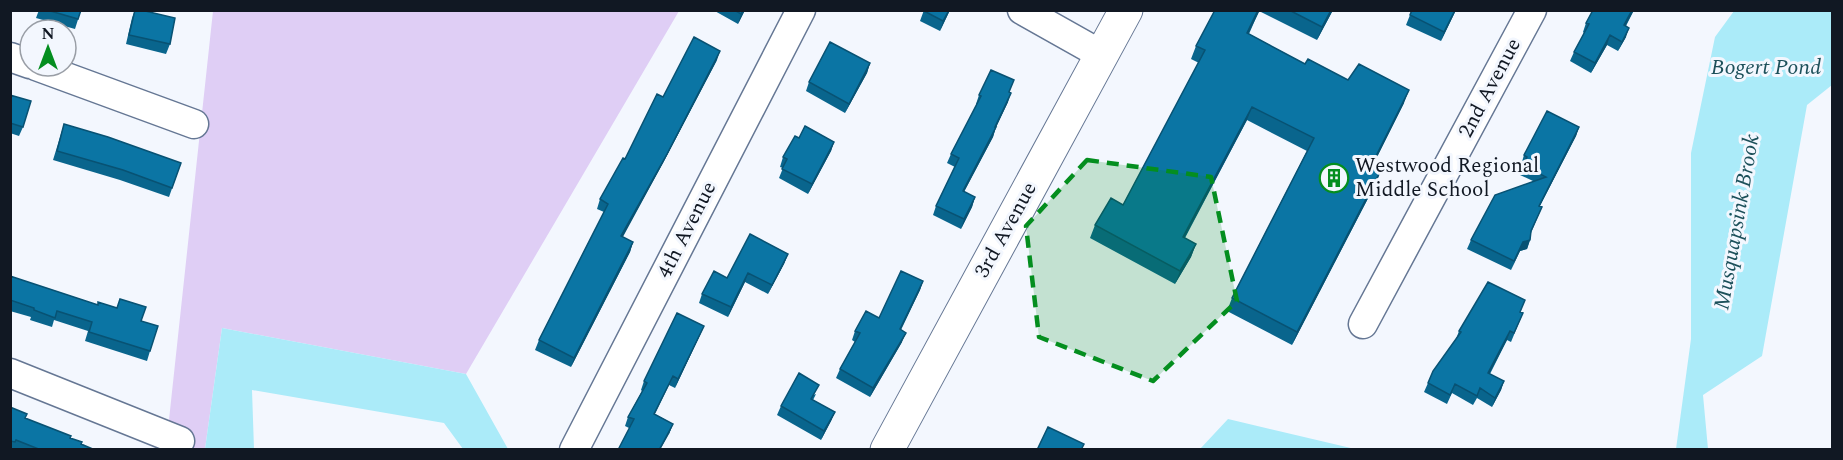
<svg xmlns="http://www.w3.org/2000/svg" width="1843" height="460" font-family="Spectral,serif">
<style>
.green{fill:#dfcef5}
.water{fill:#abebf9}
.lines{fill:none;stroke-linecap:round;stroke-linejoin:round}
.minor-casing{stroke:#657794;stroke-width:31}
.major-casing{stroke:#657794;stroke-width:35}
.minor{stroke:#fff;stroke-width:28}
.major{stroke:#fff;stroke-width:33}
.wall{fill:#09658d}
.shaded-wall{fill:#085273}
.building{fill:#0b75a4;stroke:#085273;stroke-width:1.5}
.marked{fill:#048e1f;fill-opacity:0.2;stroke:#048e1f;stroke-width:4.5;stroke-dasharray:12 8;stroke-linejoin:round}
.labels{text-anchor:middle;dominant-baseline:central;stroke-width:6;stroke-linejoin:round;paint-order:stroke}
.street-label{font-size:21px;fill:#111823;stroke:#f3f7fe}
.poi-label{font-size:21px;fill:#111823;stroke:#f3f7fe;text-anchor:start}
.water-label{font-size:22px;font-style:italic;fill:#1c505a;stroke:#f3f7fe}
</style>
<rect width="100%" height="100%" fill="#f3f7fe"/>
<path class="green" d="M213,11H679L466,374L222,328L205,449H181L168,429Z"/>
<path class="water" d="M1734,11H1832V85L1807,105L1762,356L1703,395L1708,449H1676L1691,339V153L1715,37Z
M222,328L466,374L508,449H463L444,423L252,390L254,449H205Z
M1228,419L1355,449H1200Z"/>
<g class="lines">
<g class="minor-casing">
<path id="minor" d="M1022,10L1102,55
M10,57L30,64
M36,66L194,124
M1363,324L1532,10
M10,373L180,441
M574,450L801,10"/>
</g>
<g class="major-casing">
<path id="major" d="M887,450L1126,10"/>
</g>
<use href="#minor" class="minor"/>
<use href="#major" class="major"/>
</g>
<path class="wall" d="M39,10H81L75,29L36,18Z
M135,10L170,44L166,54L126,44L132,18Z
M713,10H745L738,24Z
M924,10H950L940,31L920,21Z
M1215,10H1333L1317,40L1259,11L1249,34L1305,64L1348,80L1404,103L1374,163L1377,181L1292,345L1227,311L1232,298L1307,151L1247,120L1185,238L1196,244L1191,257L1175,284L1090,238L1095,225L1123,205L1199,63L1191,59L1196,46Z
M1456,10L1441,41L1406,25L1410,15Z
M1593,10H1634L1626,26V37L1618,51L1607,45L1591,73L1570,61L1574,52L1584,33L1583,32L1586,23Z
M717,60L663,163L622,237L633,242L630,252L571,367L535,350L539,340L604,212L597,209L600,199L663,97Z
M870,63L867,73L845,113L806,91L809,82Z
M1009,92L1008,102L996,127L993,137L964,192L975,197L972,207L961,229L933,215L936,206L955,167L947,163L951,154L977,105L976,104L979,95Z
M10,95L23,127L19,136L10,133Z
M64,124L181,163L169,197L120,180L53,160Z
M1579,127L1576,136L1540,206L1542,207L1531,233L1530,240L1527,249L1520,251L1511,270L1467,249L1471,240L1533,181L1520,175L1523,166L1521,165L1524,155Z
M834,142L831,151L808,194L779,178L783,168L780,167L783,157Z
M788,254L784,264L768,294L745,282L728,317L699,303L702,294L727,278Z
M10,276L98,305L116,308L141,321L150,351L147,361L85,341L88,331L54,320L52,327L30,320L31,317L10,311Z
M923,281L920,290L901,330L902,342L870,397L836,378L840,369L855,342L852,340L855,331L879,318Z
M1521,312L1523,313L1511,342L1507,340L1490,374L1504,381L1501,390L1492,407L1477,398L1473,405L1452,393L1447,404L1424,392L1428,383L1456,339L1459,331Z
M704,326L700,335L675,388L669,385L655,414L673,424L669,434L629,428L625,426L628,417L642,391L641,390L644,381Z
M816,394L813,400L835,412L831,421L821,440L777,415L781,406Z
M10,407L25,418L70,438L81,444L95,450H10Z"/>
<path class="shaded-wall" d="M743,10H745L738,24L741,14Z
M949,10H950L940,31L943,21Z
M1258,10H1260L1242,46L1247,33Z
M1331,10H1333L1317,40L1322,27Z
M1455,10H1456L1441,41L1444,32Z
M1632,10H1634L1621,34L1624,25Z
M1629,28L1626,37L1618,51L1622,42Z
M1610,35L1607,45L1591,73L1595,63Z
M720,51L717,60L663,163L618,246L621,236Z
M870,63L867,73L845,113L849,104Z
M1409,90L1404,103L1368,175L1373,162Z
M1011,93L1008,102L992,136L995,127Z
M1252,107L1247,120L1178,250L1183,237Z
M996,127L993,137L959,201L963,191Z
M1579,127L1576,136L1535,215L1539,206Z
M834,142L831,151L808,194L812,184Z
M1382,168L1377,181L1292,345L1297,332Z
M975,197L972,207L961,229L964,219Z
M1530,240L1527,249L1520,251L1511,270L1523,242Z
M633,242L630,252L571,367L574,358Z
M1196,244L1191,257L1175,284L1180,271Z
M788,254L784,264L768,294L772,285Z
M748,273L745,282L728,317L731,307Z
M923,281L920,290L896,339L900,329Z
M704,326L700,335L675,388L678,379Z
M1510,331L1507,340L1485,382L1488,373Z
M906,333L902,342L870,397L873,388Z
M1504,381L1501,390L1492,407L1495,398Z
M835,412L831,421L821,440L824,431Z
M673,424L669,434L660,450H659Z"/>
<path class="building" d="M47,10H81L78,19Z
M135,10H141L175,18L170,44L129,35Z
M734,10H743L741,14Z
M924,10H949L943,21L924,11Z
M1215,10H1258L1247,33L1305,64L1308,59L1348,80L1359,64L1409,90L1373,162L1382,168L1297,332L1232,298L1314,138L1252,107L1183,237L1196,244L1180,271L1095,225L1111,198L1123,205L1205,50L1196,46Z
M1289,10H1331L1322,27Z
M1412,10H1455L1444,32L1410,15Z
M1593,10H1632L1624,25L1629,28L1622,42L1610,35L1595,63L1574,52L1589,24L1586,23Z
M694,37L720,51L667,154L621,236L633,242L574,358L539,340L608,204L600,199L623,158L625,159L657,94L663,97Z
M830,42L870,63L849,104L809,82Z
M991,70L1014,80L1009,92L1011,93L995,127H996L963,191L975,197L964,219L936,206L959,158L951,154L981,96L979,95Z
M10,95L31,101L23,127L10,123Z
M1547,111L1579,127L1539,206L1542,207L1531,231L1530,240L1523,242L1514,261L1471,240L1495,195L1546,177L1523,165L1527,157L1524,155Z
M64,124L108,137L181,163L172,188L123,170L57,151Z
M805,126L834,142L812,184L782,169L787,159L783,157L795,136L799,138Z
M750,234L788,254L772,285L748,273L731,307L702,294L714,271L727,278Z
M901,271L923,281L900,329L906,333L873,388L840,369L860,333L855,331L866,311L879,318Z
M10,276L98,305V302L117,308L120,299L146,307L141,321L158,326L150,351L89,332L92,322L57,311L55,318L34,310V308L10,300Z
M1488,282L1525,300L1520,312L1523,313L1514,333L1510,331L1488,373L1504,381L1495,398L1480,388L1477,396L1455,384L1450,395L1428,383L1433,371L1461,332L1459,331Z
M677,313L704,326L678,379L673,376L654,414L673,424L659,450H618L634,419L628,417L647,383L644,381Z
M799,373L819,385L811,399L835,412L824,431L781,406Z
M10,407L27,414L25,418L71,436L70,438L82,442L81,444L95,450H41L16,440L15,442L10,441Z
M1048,427L1084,444L1081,450H1037Z"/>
<path class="marked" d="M1087,160L1211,177L1237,301L1153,381L1039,337L1026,226Z"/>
<defs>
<g id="building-ring" transform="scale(1.5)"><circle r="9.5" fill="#f3f7fe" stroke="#048e1f" stroke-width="1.5"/><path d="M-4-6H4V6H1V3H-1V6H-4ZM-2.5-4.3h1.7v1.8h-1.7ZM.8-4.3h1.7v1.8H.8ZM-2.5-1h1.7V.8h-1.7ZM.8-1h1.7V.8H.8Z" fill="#048e1f"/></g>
</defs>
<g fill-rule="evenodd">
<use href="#building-ring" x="1334" y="178"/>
</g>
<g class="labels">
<g class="street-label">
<text transform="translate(1490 88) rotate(-62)">2nd Avenue</text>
<text transform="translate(687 230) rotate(-63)">4th Avenue</text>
<text transform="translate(1006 230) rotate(-61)">3rd Avenue</text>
</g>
<g class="poi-label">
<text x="1355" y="166">Westwood Regional<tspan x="1355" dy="24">Middle School</tspan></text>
</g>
<g class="water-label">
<text x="1766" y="67">Bogert Pond</text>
<text transform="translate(1737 222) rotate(-80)">Musquapsink Brook</text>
</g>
</g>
<rect width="1843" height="460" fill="none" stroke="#111823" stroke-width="24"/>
<g transform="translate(48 48)"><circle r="28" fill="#f3f7fe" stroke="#999ea6" stroke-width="1.5"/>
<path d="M0-4.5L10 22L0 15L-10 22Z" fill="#048e1f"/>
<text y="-9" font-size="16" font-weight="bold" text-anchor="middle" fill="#111823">N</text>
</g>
</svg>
